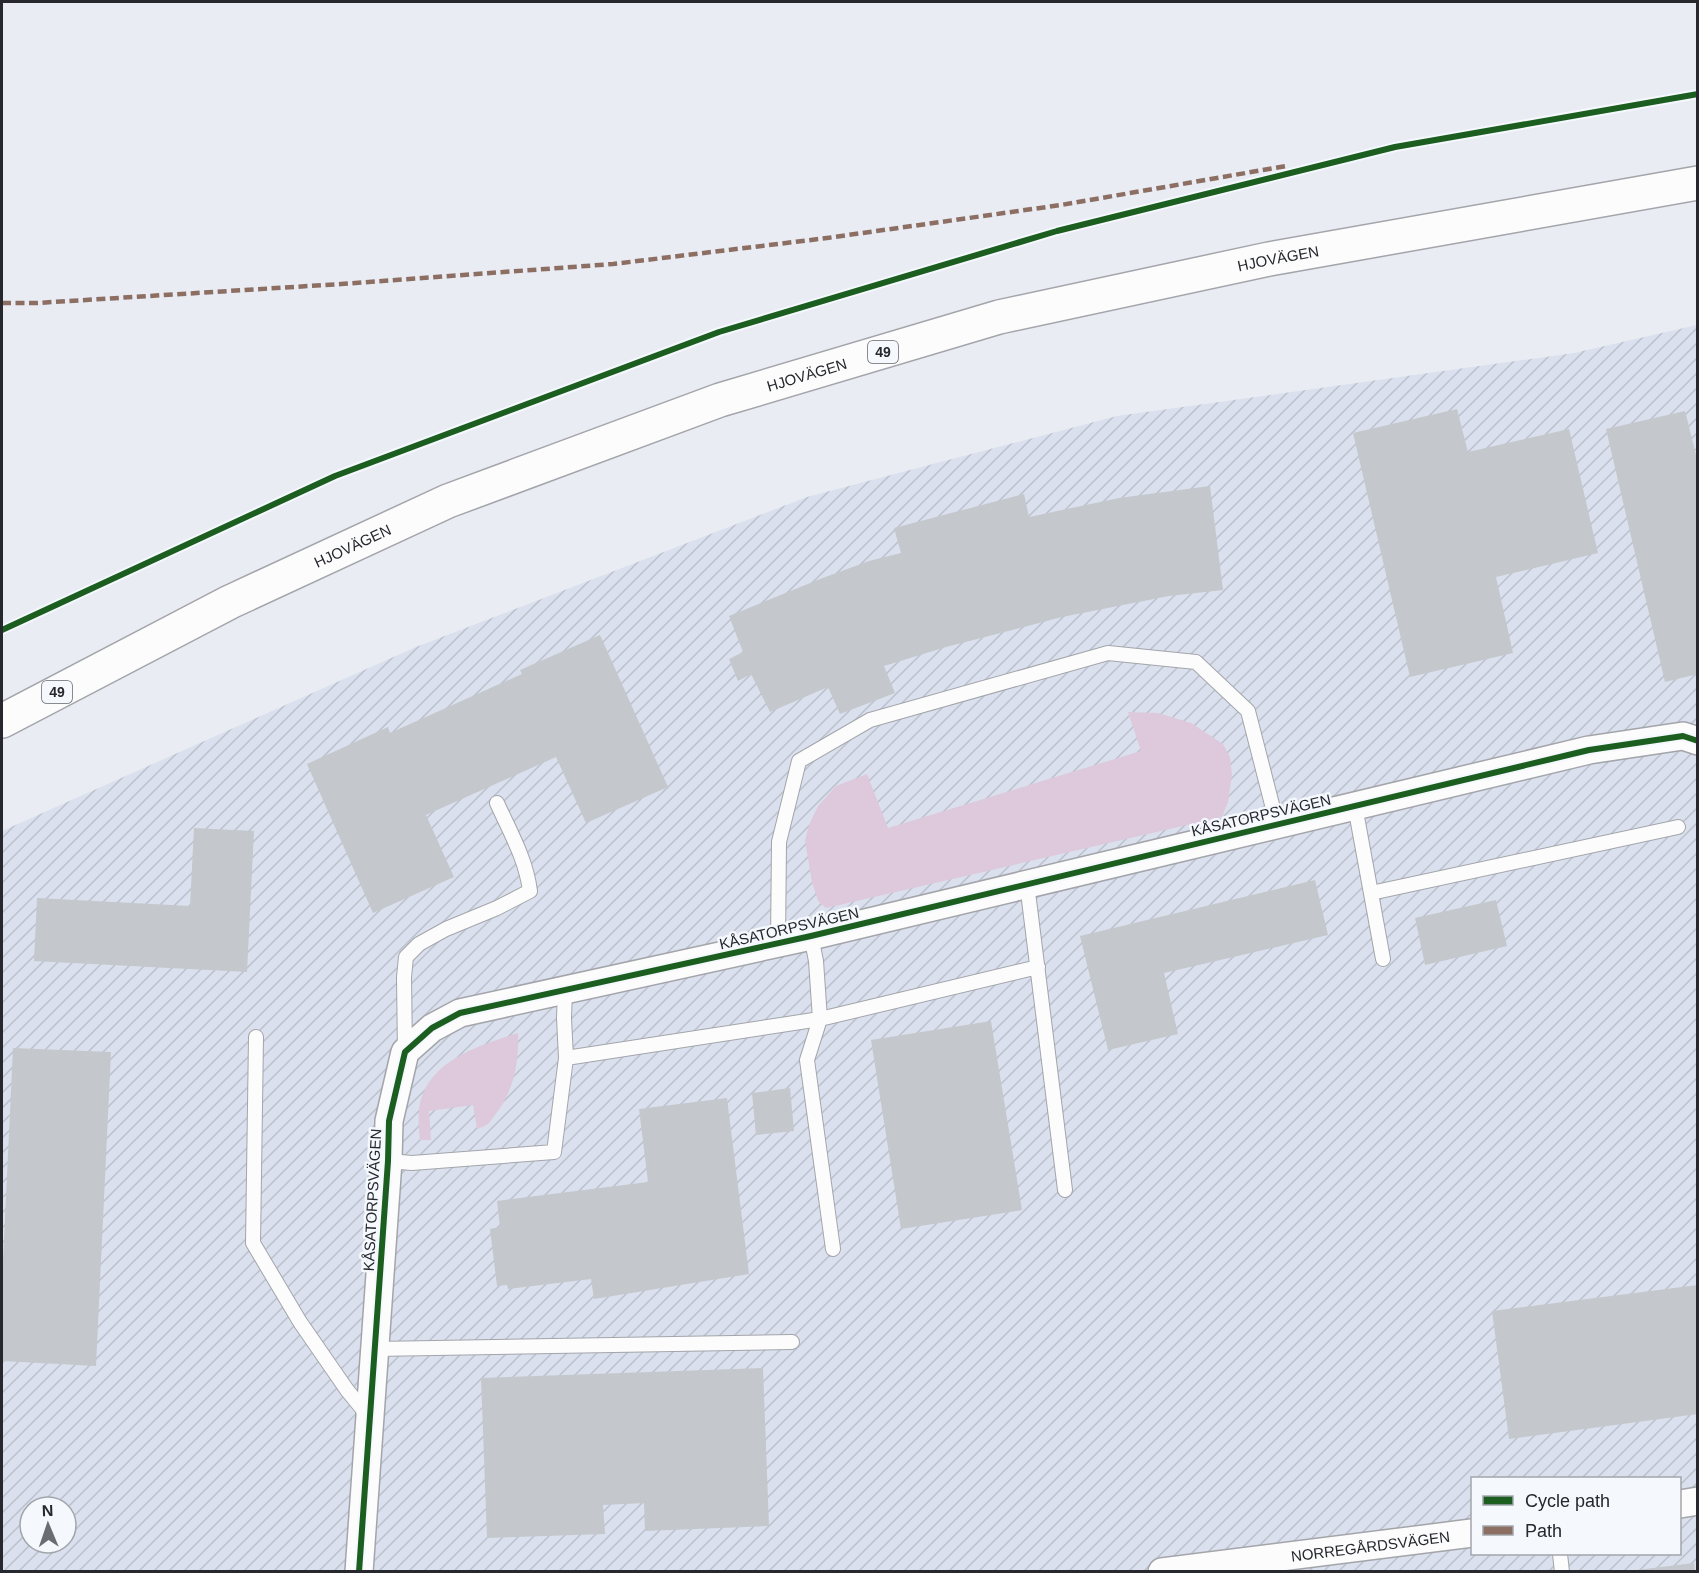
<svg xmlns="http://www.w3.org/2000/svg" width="1699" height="1573" font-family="Helvetica,sans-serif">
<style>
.industrial{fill:url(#industrial-furrows);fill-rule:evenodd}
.grass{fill:#ddc9db}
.building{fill:#c4c8cc}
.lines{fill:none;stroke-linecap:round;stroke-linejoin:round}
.lane-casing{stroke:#a3a5aa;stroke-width:16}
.street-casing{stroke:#a3a5aa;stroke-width:30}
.primary-casing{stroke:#a3a5aa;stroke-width:36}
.lane{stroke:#fcfcfd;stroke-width:14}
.street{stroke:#fcfcfd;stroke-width:27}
.primary{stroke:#fcfcfd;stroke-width:33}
.quiet{stroke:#8d6e63;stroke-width:4.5;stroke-dasharray:9 4.5;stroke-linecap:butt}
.cycleway-casing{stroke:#f5f8fd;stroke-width:10}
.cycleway{stroke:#1b5e20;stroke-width:6}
.labels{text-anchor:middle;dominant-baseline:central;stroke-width:5;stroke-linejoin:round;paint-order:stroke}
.shield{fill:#f5f8fd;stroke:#64666b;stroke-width:1.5}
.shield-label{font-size:14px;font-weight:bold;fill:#26282d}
.street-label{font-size:15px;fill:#26282d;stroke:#f5f8fd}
</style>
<defs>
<pattern id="industrial-furrows" width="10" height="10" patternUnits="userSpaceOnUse" patternTransform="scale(1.5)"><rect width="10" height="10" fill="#dae0ed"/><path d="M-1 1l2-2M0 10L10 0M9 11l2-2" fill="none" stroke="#bbc0cc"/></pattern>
</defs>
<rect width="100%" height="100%" fill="#e9ecf3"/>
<path class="industrial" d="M1697,325V1571H2V831L416,647L807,497L1117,416L1574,353ZM1472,1478H1680V1554H1472ZM30,1507H66V1543H30Z"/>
<path class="grass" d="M1128,712L1158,713L1191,723L1223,744L1230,757L1232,775L1228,802L1222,817L826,908L818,901L812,882L805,841L809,825L818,806L836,786L867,774L888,828L1141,751Z
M518,1033C519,1063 514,1091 495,1115C489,1123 488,1126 477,1129L473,1105L429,1111L431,1140H420C419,1131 418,1121 419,1112C423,1062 478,1046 518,1033Z"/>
<path class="building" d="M1457,409L1468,452L1569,429L1598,553L1496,577L1513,653L1410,677L1353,433Z
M1685,411L1698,463V674L1665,682L1606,429Z
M1210,486L1223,590L1169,596L1062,617L946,647L884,666L895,693L840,714L828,687L770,712L751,674L738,681L729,659L743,652L729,616L820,579L869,561L901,553L894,528L1024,494L1029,517L1119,498Z
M600,635L668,787L586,823L556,757L426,815L454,877L373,913L307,764L388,727L390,733L522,674L520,670Z
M194,828L254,831L247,972L34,961L37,898L190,906Z
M1315,880L1328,935L1164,973L1178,1034L1108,1050L1080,936Z
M1496,900L1507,946L1425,965L1415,918Z
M991,1021L1022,1210L901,1229L871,1040Z
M13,1048L111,1052L96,1366L2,1361V1282Z
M790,1088L794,1131L756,1135L752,1093Z
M727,1098L749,1274L594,1299L591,1279L508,1289L507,1285L497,1286L490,1229L500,1227L497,1201L648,1182L639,1109Z
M1698,1285V1414L1509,1439L1492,1311Z
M763,1368L769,1526L645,1531L644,1503L603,1505L605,1534L487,1538L481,1378Z
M1694,1563L1695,1572H1637V1570Z"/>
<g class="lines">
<g class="lane-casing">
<path id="lane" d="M1355,806L1383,959
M1027,884L1065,1190
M1371,893L1678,827
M811,936L816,961L820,1019L807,1060L833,1249
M778,943L779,842L799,761L870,720L1108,653L1196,662L1248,711L1277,824
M256,1037L253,1243L300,1322L347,1390L369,1417
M405,1052L404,977L406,957L419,944L446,929L497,908L530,891C526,859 510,832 497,803
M566,1058L820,1019L1038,967
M388,1161L412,1163L554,1152L566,1058L564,1018L565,990
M375,1349L792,1342
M1560,1554L1562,1572"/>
</g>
<g class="street-casing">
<g id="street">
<path d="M1680,1504L1698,1501"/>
<path d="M359,1572L388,1161L389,1121L405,1052L432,1028L460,1013L811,936L1589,750L1683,736L1698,741"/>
<path id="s1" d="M1162,1572L1472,1533"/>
</g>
</g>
<g class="primary-casing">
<g id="primary">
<path id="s2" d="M2,721L230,602L448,501L720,400L999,317L1269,259L1698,183"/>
</g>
</g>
<use href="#lane" class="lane"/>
<use href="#street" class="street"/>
<use href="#primary" class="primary"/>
<path class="quiet" d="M2,303H37L341,284L613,264L827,238L1061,205L1286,166"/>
<g class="cycleway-casing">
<path id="cycleway" d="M2,630L335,476L719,332L1057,231L1395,147L1698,94
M359,1572L388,1161L389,1121L405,1052L432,1028L460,1013L811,936L1589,750L1683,736L1698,741"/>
</g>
<use href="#cycleway" class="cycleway"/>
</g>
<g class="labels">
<g class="shield">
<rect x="868" y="341" width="30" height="22" rx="4.5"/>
<rect x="42" y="681" width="30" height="22" rx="4.5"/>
</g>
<g class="shield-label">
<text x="883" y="352">49</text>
<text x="57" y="692">49</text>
</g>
<g class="street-label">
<text stroke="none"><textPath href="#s2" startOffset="1364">HJOVÄGEN</textPath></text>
<text stroke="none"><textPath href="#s2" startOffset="878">HJOVÄGEN</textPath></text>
<text stroke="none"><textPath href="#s2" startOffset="392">HJOVÄGEN</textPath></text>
<text transform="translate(1261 815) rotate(-13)">KÅSATORPSVÄGEN</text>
<text transform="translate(789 928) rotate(-13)">KÅSATORPSVÄGEN</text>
<text transform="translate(372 1200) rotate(-87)">KÅSATORPSVÄGEN</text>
<text stroke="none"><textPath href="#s1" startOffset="210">NORREGÅRDSVÄGEN</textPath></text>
</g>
</g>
<rect width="1699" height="1573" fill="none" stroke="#26282d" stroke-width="6"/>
<rect x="1471" y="1477" width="210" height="78" fill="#f5f8fd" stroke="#a2a5aa" stroke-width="1.5"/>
<rect x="1483" y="1496" width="30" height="9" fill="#1b5e20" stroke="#a2a5aa" stroke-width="1.5"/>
<text x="1525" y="1507" font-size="18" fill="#26282d">Cycle path</text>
<rect x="1483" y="1526" width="30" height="9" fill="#8d6e63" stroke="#a2a5aa" stroke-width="1.5"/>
<text x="1525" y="1537" font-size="18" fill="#26282d">Path</text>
<g transform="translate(48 1525) rotate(358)"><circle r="28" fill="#f5f8fd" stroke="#a2a5aa" stroke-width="1.5"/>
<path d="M0-4.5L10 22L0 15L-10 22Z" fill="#6a6d72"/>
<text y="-9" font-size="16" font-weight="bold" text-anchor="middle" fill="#26282d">N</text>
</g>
</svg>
